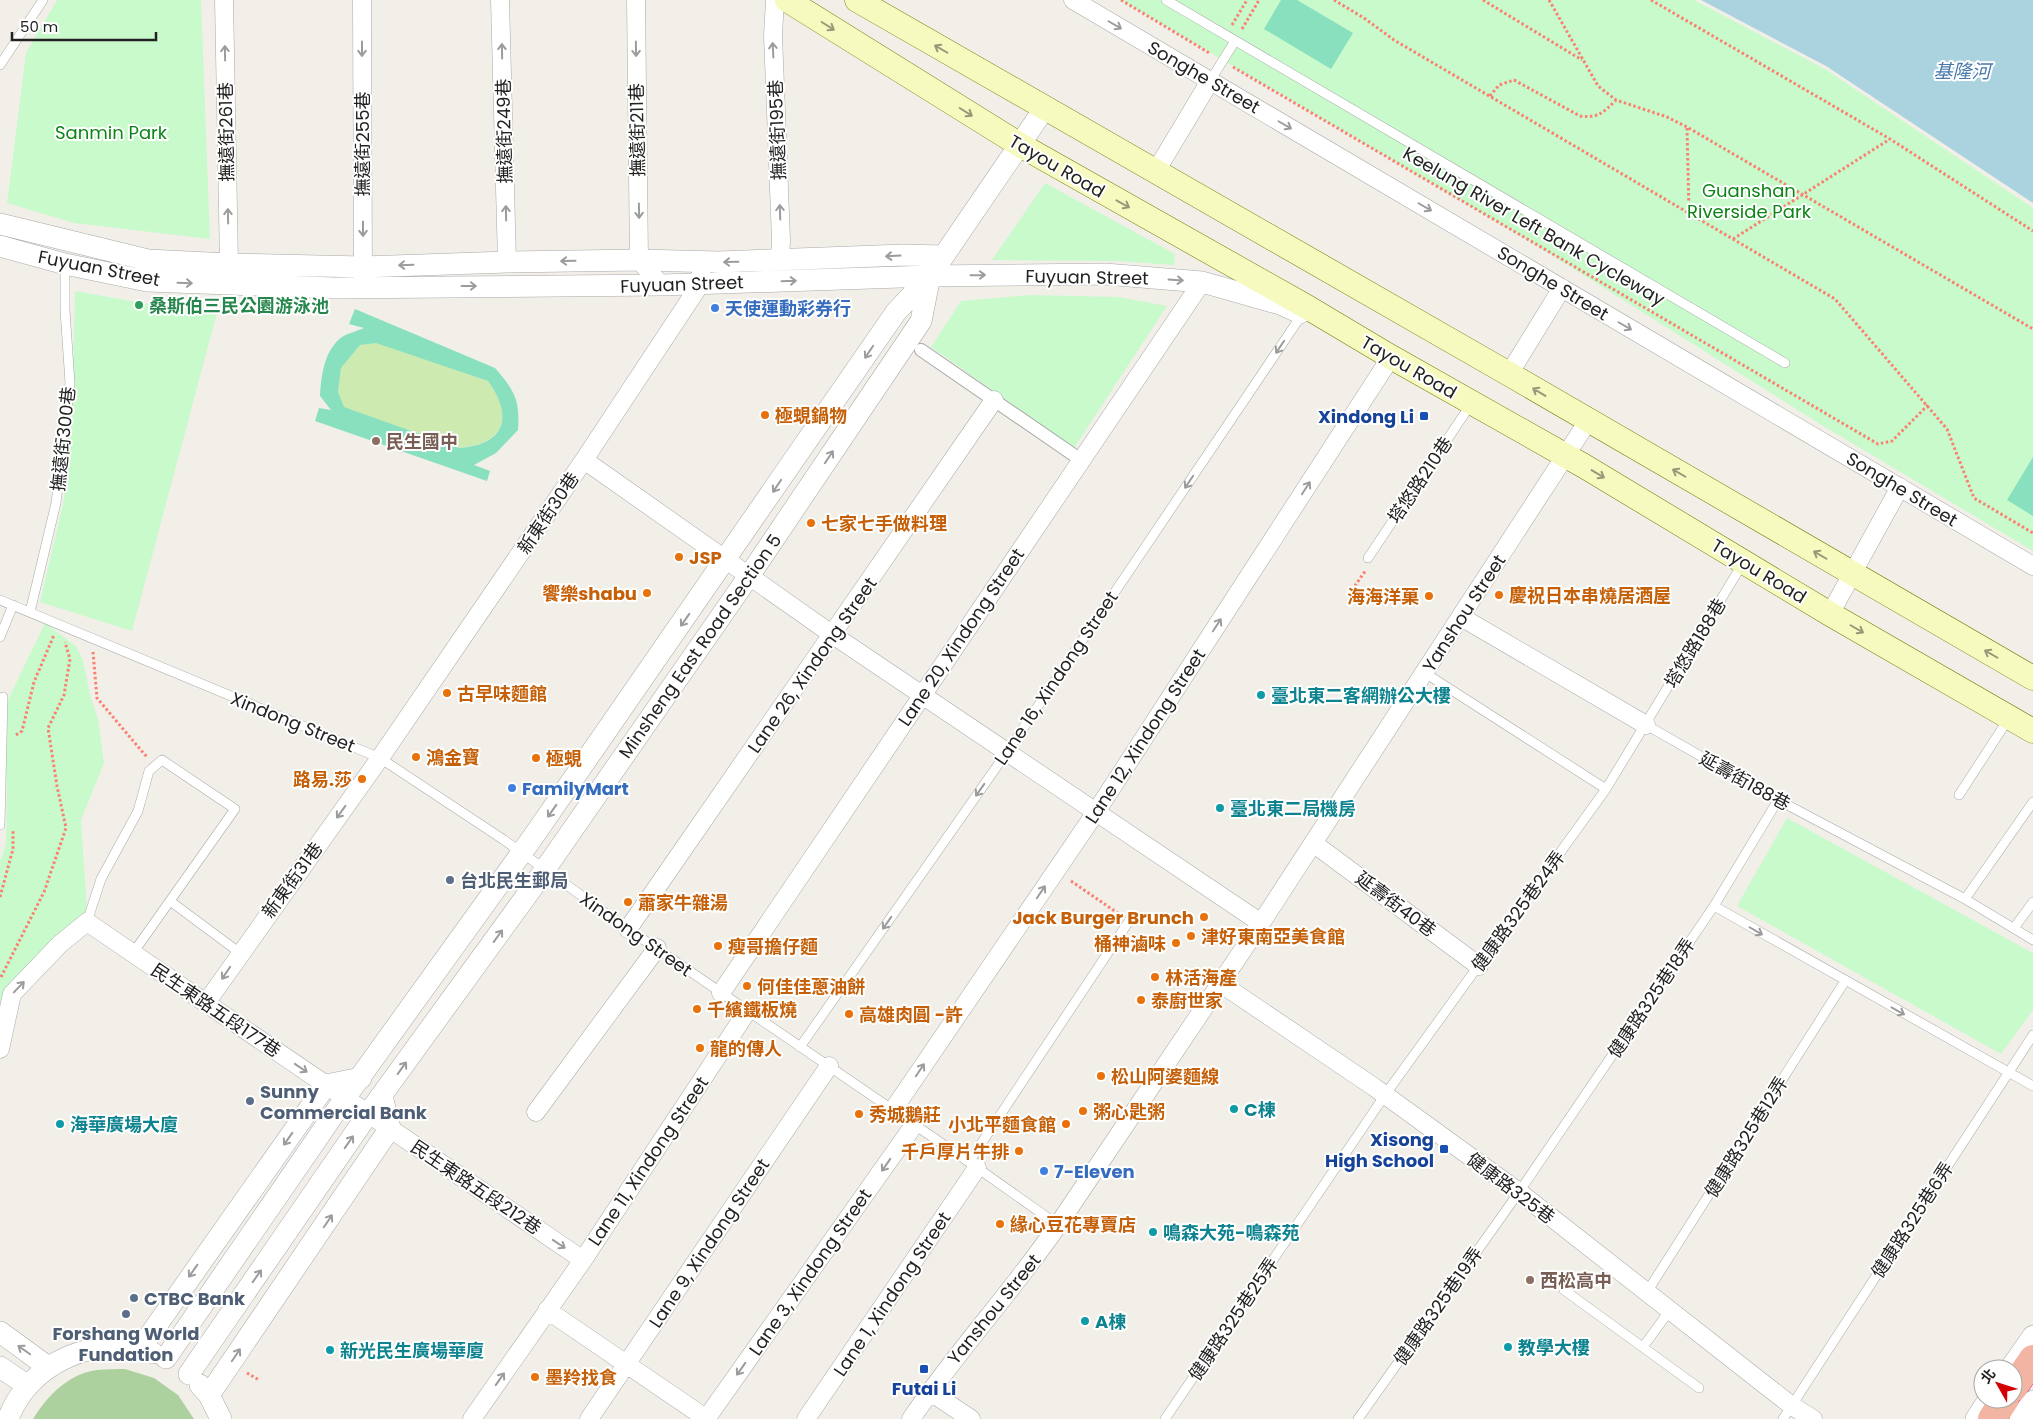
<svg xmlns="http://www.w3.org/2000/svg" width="2033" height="1419" font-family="Poppins,'Noto Sans TC',sans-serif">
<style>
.grass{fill:#cdebb0}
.forest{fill:#add19e}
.park{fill:#c8facc}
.pitch{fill:#88e0be;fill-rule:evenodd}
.water{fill:#aad3df}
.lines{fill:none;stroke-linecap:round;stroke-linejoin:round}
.service-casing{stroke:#a9a9a9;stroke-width:10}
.pedestrian-casing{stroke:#a9a9a9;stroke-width:14}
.minor-casing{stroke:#a9a9a9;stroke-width:19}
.tertiary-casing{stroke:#a9a9a9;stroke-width:22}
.secondary-casing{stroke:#707d05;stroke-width:25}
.trunk-casing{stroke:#dc2a67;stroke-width:29}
.path{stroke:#fa8072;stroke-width:3;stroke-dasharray:2.5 2.5;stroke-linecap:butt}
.service{stroke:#fff;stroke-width:9}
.pedestrian{stroke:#fff;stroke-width:12}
.minor{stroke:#fff;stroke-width:18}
.tertiary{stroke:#fff;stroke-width:21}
.secondary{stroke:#f7fabf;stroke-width:24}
.trunk{stroke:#f2b4a3;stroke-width:28}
.oneway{stroke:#9c9c9c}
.oneway2{stroke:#979978}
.leisure-dot{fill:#2e9e5b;stroke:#fff;stroke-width:2}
.shop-dot{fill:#3f7fe0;stroke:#fff;stroke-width:2}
.food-dot{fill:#e8710a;stroke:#fff;stroke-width:2}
.transit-dot{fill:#1a4fb4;stroke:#fff;stroke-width:2}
.education-dot{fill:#8d6e63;stroke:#fff;stroke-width:2}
.culture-dot{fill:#0f9aa8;stroke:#fff;stroke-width:2}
.service-dot{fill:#5c6f8a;stroke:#fff;stroke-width:2}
.labels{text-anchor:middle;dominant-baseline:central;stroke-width:4;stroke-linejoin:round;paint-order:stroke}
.street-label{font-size:18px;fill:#222;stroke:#fff}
.park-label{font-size:18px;fill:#0c8416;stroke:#fff}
.leisure-label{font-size:18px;font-weight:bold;fill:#27864d;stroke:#fff;text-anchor:start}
.shop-label{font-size:18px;font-weight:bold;fill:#366cbe;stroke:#fff;text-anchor:start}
.food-label{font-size:18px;font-weight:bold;fill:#c56008;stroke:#fff;text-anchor:start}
.transit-label{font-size:18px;font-weight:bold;fill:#164399;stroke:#fff;text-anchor:end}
.education-label{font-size:18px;font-weight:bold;fill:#785e54;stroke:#fff;text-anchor:start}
.culture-label{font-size:18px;font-weight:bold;fill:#0d838f;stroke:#fff;text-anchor:start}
.service-label{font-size:18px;font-weight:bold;fill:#4e5e75;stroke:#fff;text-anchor:start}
.water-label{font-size:19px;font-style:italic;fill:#4a7aab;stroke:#fff}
</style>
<rect width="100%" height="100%" fill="#f2efe9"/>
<path class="grass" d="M376,342L488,381C514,417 505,444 459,448L343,407L338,392L341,368L360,345Z"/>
<path class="forest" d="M125,1369L154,1378L178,1395L194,1419H33C47,1396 68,1374 97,1370C106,1369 116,1369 125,1369Z"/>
<path class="park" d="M57,0H201L210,239L74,223L7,203L26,53Z
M1121,0H1694L1825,69L2033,208V551L1820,424L1534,244Z
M1045,183L1175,254L1174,265L1118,261L992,260Z
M75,291L159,306L218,309L132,631L40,602L64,500L72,414Z
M1031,295L1118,297L1167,306L1074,448L931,347L961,301Z
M45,623L76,646L83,660L90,695L98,719L104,763L81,820L87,910L54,937L0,1008V862L6,844L7,791L3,710Z
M1787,818L2033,953V1010L2001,1054L1737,906Z"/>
<path class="pitch" d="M1281,0H1297L1353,33L1331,69L1264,29Z
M355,309L495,368C515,391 520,400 518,430L496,453L474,465L490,471L487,481L315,421L319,408L331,410L320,396C321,377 324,350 342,337C348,333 358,331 364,328L349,324ZM376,343L488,381C514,417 505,445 459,448L344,407L338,392L341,368L360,345Z
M2033,457V516L2007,500Z"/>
<path class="water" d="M1701,0H2033V203L1826,66Z"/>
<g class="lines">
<g class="service-casing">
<path id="service" d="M1166,0L1785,363
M0,65L43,0
M1210,81L1235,41
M1368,558L1471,404
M0,600L380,758L504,840L628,929L969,1162L1058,1225
M30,612L56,503L70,383L65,310V264
M0,637L13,605
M1425,673L1606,789
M1646,725L1778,800L1965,899L2033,940
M1959,795L2009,718
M0,825L3,697
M1965,899L2033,802
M170,901L240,953
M1714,906L2033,1086
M87,922L101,879L138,811L149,771L162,760L235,809L133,953
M2014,928L2033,902
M800,1047L1007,752L1303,313
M969,1162L1129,921
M1564,1290L1699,1388
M1647,1292L1845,981
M1643,1347L1670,1310
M1165,1419L1385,1095L1606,789L1743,563
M1358,1419L1519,1192L1714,906L1778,800
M1783,1419L2033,1035"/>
</g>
<g class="pedestrian-casing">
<path id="pedestrian" d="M921,350L1081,460"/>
</g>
<g class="minor-casing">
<path id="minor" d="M224,0L229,264
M362,0L363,279
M500,0L507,262
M636,0L639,260L661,285
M775,0L773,35L781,240L780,261
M1073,0L2033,566
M1156,171L1210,81
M1509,374L1562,288
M584,460L833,635L1261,923
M1830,614L1900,487
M1461,617L1646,725
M1313,843L1479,966
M628,929L994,400
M1220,983L1374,1087L1519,1192L1792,1406L1813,1419
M721,993L1202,282
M206,1003L380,758L584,460L701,283V272
M0,1049L12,994L60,944L87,922L583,1260
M893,1110L1096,812L1391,357
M536,1112L657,948
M547,1310L707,1419
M929,1391L971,1419
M472,1419L583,1260L748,1010
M589,1419L829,1066
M706,1419L914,1125
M806,1419L977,1168
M911,1419C956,1352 1012,1292 1058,1225L1261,923L1588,421"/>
</g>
<g class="tertiary-casing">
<path id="tertiary" d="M0,224L148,260L229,264L363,267L507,262L639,260L719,262L904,255L942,256
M0,246L65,264L147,281L334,288L661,285L930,276L1105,274L1202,282L1280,304L1300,313
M0,1332L48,1367
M140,1349L326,1085L361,1078
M166,1358L345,1098L533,837L896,312L930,276L1044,109
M0,1367L28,1386
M2010,1369L2033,1336
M189,1374L368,1114L532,888L749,576L921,321L930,276
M200,1385L209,1395L221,1419
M209,1395L390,1128L382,1096
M8,1419C29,1362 97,1333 153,1353
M1976,1419L1989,1399
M2020,1419L2033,1401"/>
</g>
<g class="secondary-casing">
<path id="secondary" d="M787,0L1020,145L1307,307L1391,357L1584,466L1830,614L2033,731
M857,0L1509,374L2033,678"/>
</g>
<g class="trunk-casing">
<path id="trunk" d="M2013,1388L2033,1359
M1992,1419L2005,1399"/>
</g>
<path class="path" d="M1121,0L1211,54
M1334,0L1364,18L1394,40L1835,299L1947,429L1974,498L2033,533
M1483,0L1582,60
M1549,0L1598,86L1616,100L1667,117L1687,127L2033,329
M1651,0L1890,139L2033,231
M1232,25L1247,0
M1242,29L1259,0
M1233,67L1878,444L1892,441L1928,405
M1490,96L1499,85L1514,80L1580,116C1598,118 1603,113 1616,100
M1687,128L1689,212
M1733,239L1890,139
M1352,590L1366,570
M93,652L97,698L145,755L148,756
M16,735L22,731L34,682L54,635
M1071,881L1119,914
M0,897L13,849V830
M1,977L44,892L66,828L57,786L48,728L64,695L70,659L65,642
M247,1373L259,1380"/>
<use href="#service" class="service"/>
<use href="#pedestrian" class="pedestrian"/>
<use href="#minor" class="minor"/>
<use href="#tertiary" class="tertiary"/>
<use href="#secondary" class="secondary"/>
<use href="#trunk" class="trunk"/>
</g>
<defs><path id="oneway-shaft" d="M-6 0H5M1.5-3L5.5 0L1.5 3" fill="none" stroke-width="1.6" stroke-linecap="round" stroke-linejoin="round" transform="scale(1.25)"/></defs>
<g class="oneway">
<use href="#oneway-shaft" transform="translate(1115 25) rotate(30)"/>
<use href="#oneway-shaft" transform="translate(362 49) rotate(90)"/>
<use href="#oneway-shaft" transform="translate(636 49) rotate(89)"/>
<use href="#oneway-shaft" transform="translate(773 50) rotate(-93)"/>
<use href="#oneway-shaft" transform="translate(502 51) rotate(-91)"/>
<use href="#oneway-shaft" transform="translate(225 53) rotate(-91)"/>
<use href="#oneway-shaft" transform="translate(1285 125) rotate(30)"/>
<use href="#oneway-shaft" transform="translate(1425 207) rotate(30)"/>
<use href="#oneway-shaft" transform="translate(639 211) rotate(89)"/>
<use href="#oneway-shaft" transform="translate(780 212) rotate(-92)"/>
<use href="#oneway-shaft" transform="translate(506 213) rotate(-91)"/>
<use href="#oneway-shaft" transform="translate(228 216) rotate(-91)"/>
<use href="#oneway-shaft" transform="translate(363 229) rotate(90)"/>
<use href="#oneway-shaft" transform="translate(893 256) rotate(177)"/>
<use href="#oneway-shaft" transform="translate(568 261) rotate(179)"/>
<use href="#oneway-shaft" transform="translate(731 262) rotate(179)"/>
<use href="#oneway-shaft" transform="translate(406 265) rotate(178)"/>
<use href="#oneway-shaft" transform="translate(978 275) rotate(-1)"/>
<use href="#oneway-shaft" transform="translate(1176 280) rotate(4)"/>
<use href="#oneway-shaft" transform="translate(789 281) rotate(-2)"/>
<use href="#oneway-shaft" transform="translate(185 283) rotate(2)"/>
<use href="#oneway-shaft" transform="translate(469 286)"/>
<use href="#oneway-shaft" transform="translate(1625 326) rotate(30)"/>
<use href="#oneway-shaft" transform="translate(1280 347) rotate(124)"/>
<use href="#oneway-shaft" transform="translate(869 352) rotate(124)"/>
<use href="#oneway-shaft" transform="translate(829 457) rotate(-56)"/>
<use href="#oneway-shaft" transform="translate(1189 482) rotate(124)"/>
<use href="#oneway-shaft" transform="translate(777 486) rotate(124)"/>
<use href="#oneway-shaft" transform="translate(1306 488) rotate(-57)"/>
<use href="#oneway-shaft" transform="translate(685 620) rotate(125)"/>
<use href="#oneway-shaft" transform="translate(1217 625) rotate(-57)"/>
<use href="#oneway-shaft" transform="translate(980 790) rotate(125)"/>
<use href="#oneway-shaft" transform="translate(552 811) rotate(125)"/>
<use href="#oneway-shaft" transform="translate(341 812) rotate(126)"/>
<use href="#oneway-shaft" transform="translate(1041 892) rotate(-56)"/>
<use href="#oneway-shaft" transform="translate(887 923) rotate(125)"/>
<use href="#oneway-shaft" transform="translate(1756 931) rotate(30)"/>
<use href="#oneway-shaft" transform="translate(498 936) rotate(-54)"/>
<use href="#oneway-shaft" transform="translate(226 973) rotate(124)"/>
<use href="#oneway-shaft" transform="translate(19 987) rotate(-46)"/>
<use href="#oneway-shaft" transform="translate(1898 1011) rotate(29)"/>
<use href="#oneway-shaft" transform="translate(301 1068) rotate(34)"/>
<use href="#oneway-shaft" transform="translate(402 1068) rotate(-54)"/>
<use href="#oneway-shaft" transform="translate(920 1070) rotate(-56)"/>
<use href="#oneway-shaft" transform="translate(288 1139) rotate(125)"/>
<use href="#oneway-shaft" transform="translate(349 1142) rotate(-55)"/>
<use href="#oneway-shaft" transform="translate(886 1165) rotate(125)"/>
<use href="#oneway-shaft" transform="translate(328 1221) rotate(-56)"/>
<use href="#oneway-shaft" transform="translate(559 1244) rotate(34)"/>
<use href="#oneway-shaft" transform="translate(193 1271) rotate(125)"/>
<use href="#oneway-shaft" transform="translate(257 1276) rotate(-55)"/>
<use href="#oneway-shaft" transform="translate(24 1350) rotate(-145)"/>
<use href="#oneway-shaft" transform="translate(236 1355) rotate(-56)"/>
<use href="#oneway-shaft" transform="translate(741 1369) rotate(125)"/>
<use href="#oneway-shaft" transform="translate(500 1379) rotate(-55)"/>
</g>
<g class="oneway2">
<use href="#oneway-shaft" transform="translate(828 26) rotate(32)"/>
<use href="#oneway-shaft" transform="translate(941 49) rotate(-150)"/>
<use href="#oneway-shaft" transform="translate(966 112) rotate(32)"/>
<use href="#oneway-shaft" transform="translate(1123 204) rotate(29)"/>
<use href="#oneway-shaft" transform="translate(1539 392) rotate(-149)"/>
<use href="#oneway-shaft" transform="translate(1679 473) rotate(-150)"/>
<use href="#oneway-shaft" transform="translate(1598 474) rotate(31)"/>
<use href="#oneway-shaft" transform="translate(1820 555) rotate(-150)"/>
<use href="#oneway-shaft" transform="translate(1857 629) rotate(30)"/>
<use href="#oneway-shaft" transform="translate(1991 654) rotate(-150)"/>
</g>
<circle class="leisure-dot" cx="139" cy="305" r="5"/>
<g class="shop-dot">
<circle cx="715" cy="308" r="5"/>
<circle cx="512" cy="788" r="5"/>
<circle cx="1044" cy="1171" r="5"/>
</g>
<g class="food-dot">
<circle cx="765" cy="415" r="5"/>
<circle cx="811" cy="523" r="5"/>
<circle cx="679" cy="557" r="5"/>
<circle cx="647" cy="593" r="5"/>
<circle cx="1499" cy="595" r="5"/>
<circle cx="1429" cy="596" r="5"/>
<circle cx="447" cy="693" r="5"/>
<circle cx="416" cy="757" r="5"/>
<circle cx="536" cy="758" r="5"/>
<circle cx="362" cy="779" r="5"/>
<circle cx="628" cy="902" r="5"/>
<circle cx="1204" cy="917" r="5"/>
<circle cx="1191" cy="936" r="5"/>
<circle cx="1176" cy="943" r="5"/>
<circle cx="718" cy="946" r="5"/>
<circle cx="1155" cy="977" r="5"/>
<circle cx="747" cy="986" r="5"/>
<circle cx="1141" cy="1000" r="5"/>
<circle cx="697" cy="1009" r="5"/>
<circle cx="849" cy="1014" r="5"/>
<circle cx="700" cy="1048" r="5"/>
<circle cx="1101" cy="1076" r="5"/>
<circle cx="1083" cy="1111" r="5"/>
<circle cx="859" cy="1114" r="5"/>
<circle cx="1066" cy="1124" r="5"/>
<circle cx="1019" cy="1151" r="5"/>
<circle cx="1000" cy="1224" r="5"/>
<circle cx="535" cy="1377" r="5"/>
</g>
<g class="transit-dot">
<rect x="1419" y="411" width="10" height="10" rx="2.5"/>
<rect x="1439" y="1144" width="10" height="10" rx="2.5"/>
<rect x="919" y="1364" width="10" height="10" rx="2.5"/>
</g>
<g class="education-dot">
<circle cx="376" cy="441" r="5"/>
<circle cx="1530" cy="1280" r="5"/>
</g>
<g class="culture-dot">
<circle cx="1261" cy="695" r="5"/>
<circle cx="1220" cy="808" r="5"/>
<circle cx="1234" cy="1109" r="5"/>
<circle cx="60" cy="1124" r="5"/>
<circle cx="1153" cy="1232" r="5"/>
<circle cx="1085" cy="1321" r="5"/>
<circle cx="1508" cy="1347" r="5"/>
<circle cx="330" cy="1350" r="5"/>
</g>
<g class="service-dot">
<circle cx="450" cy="880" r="5"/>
<circle cx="250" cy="1101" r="5"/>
<circle cx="134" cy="1298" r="5"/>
<circle cx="126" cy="1314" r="5"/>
</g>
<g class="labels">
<g class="street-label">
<text transform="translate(1204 77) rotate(30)">Songhe Street</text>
<text transform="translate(637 130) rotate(-91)">撫遠街211巷</text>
<text transform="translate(777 130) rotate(-92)">撫遠街195巷</text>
<text transform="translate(504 131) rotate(-91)">撫遠街249巷</text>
<text transform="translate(226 132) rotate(-91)">撫遠街261巷</text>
<text transform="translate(362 144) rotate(-90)">撫遠街255巷</text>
<text transform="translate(1057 166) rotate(30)">Tayou Road</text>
<text transform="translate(1534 226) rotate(30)">Keelung River Left Bank Cycleway</text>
<text transform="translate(99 268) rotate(11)">Fuyuan Street</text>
<text transform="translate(1087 277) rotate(1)">Fuyuan Street</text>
<text transform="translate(1553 283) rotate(31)">Songhe Street</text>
<text transform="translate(682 284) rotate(-2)">Fuyuan Street</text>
<text transform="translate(1409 367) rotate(30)">Tayou Road</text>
<text transform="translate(63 439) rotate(-84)">撫遠街300巷</text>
<text transform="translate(1420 480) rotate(-56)">塔悠路210巷</text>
<text transform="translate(1902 489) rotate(31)">Songhe Street</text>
<text transform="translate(548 513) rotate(-56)">新東街30巷</text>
<text transform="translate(1759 571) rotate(31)">Tayou Road</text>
<text transform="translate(1464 613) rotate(-57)">Yanshou Street</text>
<text transform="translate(961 637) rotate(-56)">Lane 20, Xindong Street</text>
<text transform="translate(1695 643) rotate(-59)">塔悠路188巷</text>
<text transform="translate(700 646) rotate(-55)">Minsheng East Road Section 5</text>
<text transform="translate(812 665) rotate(-55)">Lane 26, Xindong Street</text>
<text transform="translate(1056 678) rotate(-56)">Lane 16, Xindong Street</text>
<text transform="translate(293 722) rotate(22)">Xindong Street</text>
<text transform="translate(1145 736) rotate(-57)">Lane 12, Xindong Street</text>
<text transform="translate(1745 781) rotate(29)">延壽街188巷</text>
<text transform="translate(292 880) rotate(-54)">新東街31巷</text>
<text transform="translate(1396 904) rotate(37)">延壽街40巷</text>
<text transform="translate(1518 911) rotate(-54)">健康路325巷24弄</text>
<text transform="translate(636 934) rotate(35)">Xindong Street</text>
<text transform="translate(1651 998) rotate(-56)">健康路325巷18弄</text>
<text transform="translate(216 1010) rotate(34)">民生東路五段177巷</text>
<text transform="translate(1746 1137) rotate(-58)">健康路325巷12弄</text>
<text transform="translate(648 1161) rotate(-56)">Lane 11, Xindong Street</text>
<text transform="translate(476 1187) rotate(34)">民生東路五段212巷</text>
<text transform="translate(1511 1188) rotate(37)">健康路325巷</text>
<text transform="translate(1912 1220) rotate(-57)">健康路325巷6弄</text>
<text transform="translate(709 1243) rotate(-56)">Lane 9, Xindong Street</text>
<text transform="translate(810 1272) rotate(-55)">Lane 3, Xindong Street</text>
<text transform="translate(892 1294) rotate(-56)">Lane 1, Xindong Street</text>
<text transform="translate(1438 1306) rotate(-55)">健康路325巷19弄</text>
<text transform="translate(994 1309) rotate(-51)">Yanshou Street</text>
<text transform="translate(1233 1319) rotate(-56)">健康路325巷25弄</text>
</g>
<g class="park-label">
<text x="111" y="132">Sanmin Park</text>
<text x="1749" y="190">Guanshan<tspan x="1749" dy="21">Riverside Park</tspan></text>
</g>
<g class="leisure-label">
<text x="149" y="305">桑斯伯三民公園游泳池</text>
</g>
<g class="shop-label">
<text x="725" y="308">天使運動彩券行</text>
<text x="522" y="788">FamilyMart</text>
<text x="1054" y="1171">7-Eleven</text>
</g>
<g class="food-label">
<text x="775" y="415">極蜆鍋物</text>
<text x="821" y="523">七家七手做料理</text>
<text x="689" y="557">JSP</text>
<text x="637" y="593" text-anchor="end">饗樂shabu</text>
<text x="1509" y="595">慶祝日本串燒居酒屋</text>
<text x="1419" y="596" text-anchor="end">海海洋菓</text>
<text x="457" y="693">古早味麵館</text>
<text x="426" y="757">鴻金寶</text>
<text x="546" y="758">極蜆</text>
<text x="352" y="779" text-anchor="end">路易.莎</text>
<text x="638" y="902">蕭家牛雜湯</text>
<text x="1194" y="917" text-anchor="end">Jack Burger Brunch</text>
<text x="1201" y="936">津好東南亞美食館</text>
<text x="1166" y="943" text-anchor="end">桶神滷味</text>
<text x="728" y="946">瘦哥擔仔麵</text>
<text x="1165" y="977">林活海產</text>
<text x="757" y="986">何佳佳蔥油餅</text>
<text x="1151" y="1000">泰廚世家</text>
<text x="707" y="1009">千繽鐵板燒</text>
<text x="859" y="1014">高雄肉圓 -許</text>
<text x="710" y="1048">龍的傳人</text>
<text x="1111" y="1076">松山阿婆麵線</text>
<text x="1093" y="1111">粥心匙粥</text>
<text x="869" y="1114">秀城鵝莊</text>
<text x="1056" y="1124" text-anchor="end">小北平麵食館</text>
<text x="1009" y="1151" text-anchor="end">千戶厚片牛排</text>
<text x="1010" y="1224">緣心豆花專賣店</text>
<text x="545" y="1377">墨羚找食</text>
</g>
<g class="transit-label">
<text x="1414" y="416">Xindong Li</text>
<text x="1434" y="1139">Xisong<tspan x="1434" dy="21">High School</tspan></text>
<text x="924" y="1388" text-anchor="middle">Futai Li</text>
</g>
<g class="education-label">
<text x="386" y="441">民生國中</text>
<text x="1540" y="1280">西松高中</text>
</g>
<g class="culture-label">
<text x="1271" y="695">臺北東二客網辦公大樓</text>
<text x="1230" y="808">臺北東二局機房</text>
<text x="1244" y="1109">C棟</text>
<text x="70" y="1124">海華廣場大廈</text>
<text x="1163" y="1232">鳴森大苑-鳴森苑</text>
<text x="1095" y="1321">A棟</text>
<text x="1518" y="1347">教學大樓</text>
<text x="340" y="1350">新光民生廣場華廈</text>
</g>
<g class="service-label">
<text x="460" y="880">台北民生郵局</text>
<text x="260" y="1091">Sunny<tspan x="260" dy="21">Commercial Bank</tspan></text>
<text x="144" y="1298">CTBC Bank</text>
<text x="126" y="1333" text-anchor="middle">Forshang World<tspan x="126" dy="21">Fundation</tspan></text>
</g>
<g class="water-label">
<text x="1962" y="71">基隆河</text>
</g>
</g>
<g transform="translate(1998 1384) rotate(309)"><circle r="24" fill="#ffffff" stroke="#a7a7a7"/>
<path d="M0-4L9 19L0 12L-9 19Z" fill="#d40000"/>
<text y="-8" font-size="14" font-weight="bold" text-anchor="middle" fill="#222222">北</text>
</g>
<path d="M12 32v8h144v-8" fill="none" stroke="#222222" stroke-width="2.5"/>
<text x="20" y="32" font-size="15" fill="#222222" stroke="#ffffff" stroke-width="4" paint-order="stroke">50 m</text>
</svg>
